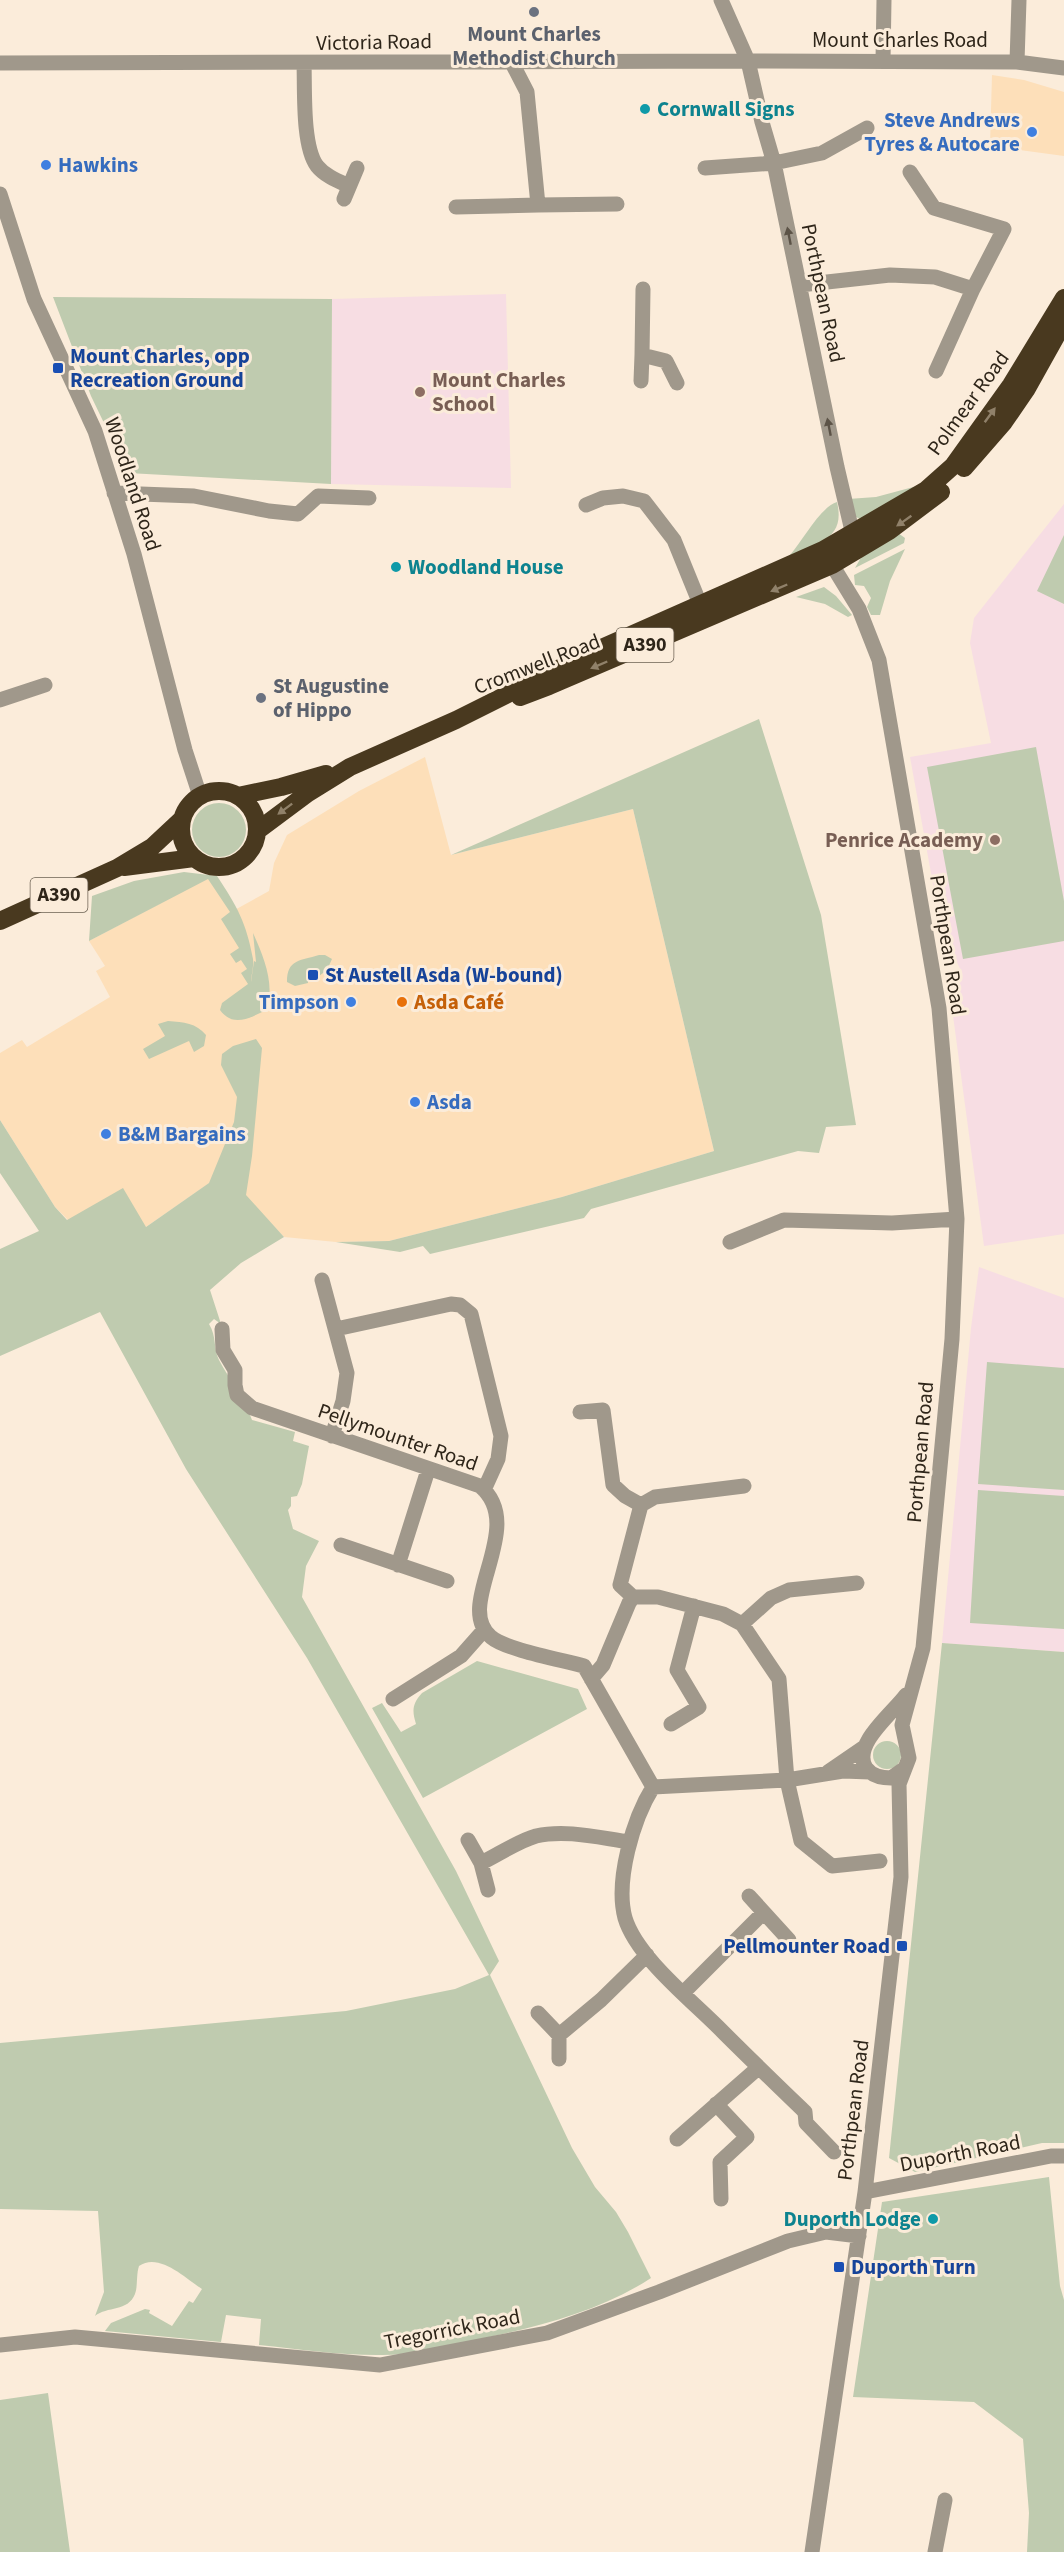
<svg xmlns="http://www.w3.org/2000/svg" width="1064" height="2552" font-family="'Source Sans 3',sans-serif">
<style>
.built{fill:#fddfb9}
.education{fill:#f7dde3}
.green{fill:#bfcbaf}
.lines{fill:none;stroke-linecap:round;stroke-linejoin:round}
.minor{stroke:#a0988b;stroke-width:15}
.highway{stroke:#49391f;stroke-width:18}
.oneway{fill:#5c5347}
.oneway2{fill:#90816a}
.worship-dot{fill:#6b7280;stroke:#fbecda;stroke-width:2}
.culture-dot{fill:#0f9aa8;stroke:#fbecda;stroke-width:2}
.shop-dot{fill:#3f7fe0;stroke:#fbecda;stroke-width:2}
.transit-dot{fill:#1a4fb4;stroke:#fbecda;stroke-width:2}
.education-dot{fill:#8d6e63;stroke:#fbecda;stroke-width:2}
.food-dot{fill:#e8710a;stroke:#fbecda;stroke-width:2}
.labels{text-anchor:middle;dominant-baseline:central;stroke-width:6;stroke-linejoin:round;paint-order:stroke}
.shield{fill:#fbecda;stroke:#6c6153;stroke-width:1.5}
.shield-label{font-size:20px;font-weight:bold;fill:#2e2519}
.worship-label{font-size:21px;font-weight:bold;fill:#5b616d;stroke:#fbecda}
.street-label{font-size:21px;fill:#2e2519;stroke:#fbecda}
.culture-label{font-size:21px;font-weight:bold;fill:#0d838f;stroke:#fbecda;text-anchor:start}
.shop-label{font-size:21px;font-weight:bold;fill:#366cbe;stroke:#fbecda;text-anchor:start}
.transit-label{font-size:21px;font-weight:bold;fill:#164399;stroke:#fbecda;text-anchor:start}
.education-label{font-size:21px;font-weight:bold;fill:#785e54;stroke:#fbecda;text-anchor:start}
.food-label{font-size:21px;font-weight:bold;fill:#c56008;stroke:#fbecda;text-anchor:start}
</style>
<rect width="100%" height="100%" fill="#fbecda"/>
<path class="built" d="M992,75L1024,80L1064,92V156L990,146Z
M425,757L451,855L633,809L714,1151L562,1197L389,1241L336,1242L284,1237L224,1173L104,1256L55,1207L0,1120V1053L22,1040L27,1047L110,997L96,971L105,966L89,941L208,878L231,912L269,891L274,863L287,835L359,791Z"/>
<path class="education" d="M506,294L511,488L331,484L332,299Z
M1064,504V1234L984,1246L947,971L960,969L940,923L910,757L991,743L970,643L974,618Z
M979,1267L1064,1298V1652L942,1643L971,1328Z"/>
<path class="green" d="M53,297L332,299L331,484L128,473L91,396Z
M917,486L860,519L856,517L848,499L876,497Z
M837,502C846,540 817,543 789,556C803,541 819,508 837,502Z
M898,533L905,538L904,543L855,568L863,554Z
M1064,535V604L1037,591Z
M905,549L890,581L880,615H871L867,607L871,598L864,586L855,585L854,575Z
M824,587L836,596L852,615L848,617L825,604L796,597Z
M759,719L821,915L856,1125L826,1127L819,1153L798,1151L591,1209L584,1218L430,1254L423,1246L400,1252L336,1242L389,1241L562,1197L714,1151L633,809L451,855Z
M1036,747L1064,901V941L963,959L927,767Z
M192 830a27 27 0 1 1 54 0a27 27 0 1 1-54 0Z
M184,872L217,876C238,908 246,922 253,959C254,966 251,976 251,982L254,961L256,962L253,933C263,955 276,985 266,1010C250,1018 233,1028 220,1010L222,1003L248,984L241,973L247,969L241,960L236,963L230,954L239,948L221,919L230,912L208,879L89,941L92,896L134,881Z
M319,955H325L332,959L327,970L319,976L317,972L308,974V983L295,986L287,982C287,959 300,961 319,955Z
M168,1021C184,1022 196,1023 206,1035L204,1046L194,1052L189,1041L149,1059L143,1049L165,1036L158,1024Z
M256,1039L262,1048L252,1156L246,1195L284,1237L241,1263L210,1290L221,1324L214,1319L209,1324C217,1337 213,1348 219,1360C229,1379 245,1399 252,1420L295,1432L293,1441L309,1446L302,1484L297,1496L291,1497V1506L288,1510L293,1529L319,1541L306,1566L302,1597L456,1871L499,1961L490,1975L572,2148L595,2187L616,2212L628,2232L651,2278C596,2314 531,2328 467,2342C437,2348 407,2356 377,2355C338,2355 298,2349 259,2345L261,2319L226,2315L221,2342L105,2331L111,2323L145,2309L150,2310L149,2313L172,2326L189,2301L193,2303L202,2289C185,2278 159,2252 139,2266C136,2275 138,2286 135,2294C128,2312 107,2306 95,2316L104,2292L98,2211L0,2209V2043L346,2011L455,1989L489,1975L307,1658L186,1469L100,1312L0,1356V1249L39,1231L0,1173V1120L55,1207L67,1220L123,1188L146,1227L209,1183L234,1122L237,1097L221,1065L222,1054L233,1046Z
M987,1362L1064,1368V1490L978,1484Z
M978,1490L1064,1496V1629L970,1623Z
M942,1643L1064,1652V2143H1042L915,2172L889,2158Z
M477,1661L578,1689L587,1709L423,1798L372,1708L382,1703L401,1732L416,1724C412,1711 412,1704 422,1693Z
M873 1755a14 14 0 1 1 28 0a14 14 0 1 1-28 0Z
M1049,2177L1060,2286L1064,2300V2552H1027L1029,2513L1023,2439L974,2402L853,2397L882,2202Z
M48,2393L70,2552H0V2400Z"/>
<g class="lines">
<path class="minor" d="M721,0L748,61L762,122L774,163L837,467L853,535
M511,61L527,92L538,205L617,204
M883,61L884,0
M1017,62L1019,0
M0,63L748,61L1017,62L1064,68
M304,64C305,89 302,146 317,166C325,176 338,181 349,186
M705,168L774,163L822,153L867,128
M0,194L34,299L95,431L134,554L185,750L200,796
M344,199L357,168
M456,207L538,205
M800,285L890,275L935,277L973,289L1004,229L934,208L910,172
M642,355L643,289
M936,371L973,289
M641,381L642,355L666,361L677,383
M114,493L194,496L269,511L298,514L318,496L369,498
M586,505L603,498L623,496L644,501L674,540L700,604
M0,700L45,685
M730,1242L784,1220L892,1223L957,1219
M322,1280L347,1373L343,1401L332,1436
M222,1329L223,1350L235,1370V1385L237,1395L252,1408L480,1486C529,1527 452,1605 491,1637C506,1650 563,1660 584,1666L653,1787L787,1780L843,1771L870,1772
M336,1329L451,1304L460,1305L471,1314L501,1436L498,1459L484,1490
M580,1412L603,1410L613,1485L625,1496L641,1505L620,1585L633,1597
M641,1505L655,1497L744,1486
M341,1545L447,1581
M398,1565L428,1470
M742,1624L771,1598L789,1590L857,1583
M591,1679L603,1665L629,1603L633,1597H658L723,1614L742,1624L779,1679L787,1780L801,1841L832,1866L880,1861
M393,1699L461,1656L484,1630
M671,1724L699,1707L677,1670L694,1606
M905,1768L891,1778C881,1778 872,1776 866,1768C851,1745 893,1713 906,1695
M828,1772L863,1748
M653,1787C633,1819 615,1881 625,1918C637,1958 694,2002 723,2032C750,2059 777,2085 805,2112L806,2123L834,2152
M468,1840L481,1863
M488,1890L481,1863C498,1855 518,1841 536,1836C566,1829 600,1838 630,1842
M749,1896L789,1940
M683,1993L763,1913
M538,2013L559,2035V2059
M559,2035L601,2000L647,1955
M716,2104L747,2137L720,2162L721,2199
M677,2139L758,2068
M865,2192L1051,2156H1064
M0,2345L75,2337L380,2365L547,2333L659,2292L788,2241L826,2232L859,2236
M812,2552L865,2192L901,1877L899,1784L909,1758L902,1725L923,1648L952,1339L957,1219L939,1008L879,660L859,609L826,555
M935,2552L945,2500"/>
<path class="highway" d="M964,468L1004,422L1026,390L1064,322
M520,697L549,686L832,565L889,531L941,492
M181 829a38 38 0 1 1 76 0a38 38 0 1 1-76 0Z
M238,796L281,787L326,774
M257,831L308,793L350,767L456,720L588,654L823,550L926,490L953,466L1011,385L1064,298
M124,867L194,858
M0,921L117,868L152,847L182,819"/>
</g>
<defs><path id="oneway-solid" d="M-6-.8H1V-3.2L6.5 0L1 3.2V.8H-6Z" transform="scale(1.5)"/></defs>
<g class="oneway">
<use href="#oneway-solid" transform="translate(789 236) rotate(-101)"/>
<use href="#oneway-solid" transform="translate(829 427) rotate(-101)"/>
</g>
<g class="oneway2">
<use href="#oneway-solid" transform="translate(990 415) rotate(-54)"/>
<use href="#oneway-solid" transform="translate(904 521) rotate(145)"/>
<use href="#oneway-solid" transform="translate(779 588) rotate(157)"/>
<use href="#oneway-solid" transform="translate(599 665) rotate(157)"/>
<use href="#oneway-solid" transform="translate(285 809) rotate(143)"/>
</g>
<g class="worship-dot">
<circle cx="534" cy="12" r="6"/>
<circle cx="261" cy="698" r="6"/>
</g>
<g class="culture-dot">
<circle cx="645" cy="109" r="6"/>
<circle cx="396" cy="567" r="6"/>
<circle cx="933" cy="2219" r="6"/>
</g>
<g class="shop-dot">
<circle cx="1032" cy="132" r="6"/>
<circle cx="46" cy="165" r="6"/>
<circle cx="351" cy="1002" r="6"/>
<circle cx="415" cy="1102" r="6"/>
<circle cx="106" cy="1134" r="6"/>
</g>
<g class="transit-dot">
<rect x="52" y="362" width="12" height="12" rx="3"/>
<rect x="307" y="969" width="12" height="12" rx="3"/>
<rect x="896" y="1940" width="12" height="12" rx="3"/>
<rect x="833" y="2261" width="12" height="12" rx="3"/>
</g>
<g class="education-dot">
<circle cx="420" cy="392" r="6"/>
<circle cx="995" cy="840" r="6"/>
</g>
<circle class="food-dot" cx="402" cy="1002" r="6"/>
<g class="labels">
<g class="shield">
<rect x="616.5" y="628" width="57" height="34" rx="4.5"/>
<rect x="30.5" y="878" width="57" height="34" rx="4.5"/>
</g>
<g class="shield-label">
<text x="645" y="645">A390</text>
<text x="59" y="895">A390</text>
</g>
<g class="worship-label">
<text x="534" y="34">Mount Charles<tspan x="534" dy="24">Methodist Church</tspan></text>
<text x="273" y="686" text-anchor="start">St Augustine<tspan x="273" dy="24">of Hippo</tspan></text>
</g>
<g class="street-label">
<text x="900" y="40">Mount Charles Road</text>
<text transform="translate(374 42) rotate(-1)">Victoria Road</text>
<text transform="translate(823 293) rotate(78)">Porthpean Road</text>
<text transform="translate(968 403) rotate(-54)">Polmear Road</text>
<text transform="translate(133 484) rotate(72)">Woodland Road</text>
<text transform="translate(537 664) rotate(-21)">Cromwell Road</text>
<text transform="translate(948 945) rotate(81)">Porthpean Road</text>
<text transform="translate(398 1437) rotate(19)">Pellymounter Road</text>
<text transform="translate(920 1452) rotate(-85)">Porthpean Road</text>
<text transform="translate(853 2110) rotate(-83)">Porthpean Road</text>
<text transform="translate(960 2153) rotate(-11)">Duporth Road</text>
<text transform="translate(452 2329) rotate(-11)">Tregorrick Road</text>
</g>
<g class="culture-label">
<text x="657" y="109">Cornwall Signs</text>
<text x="408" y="567">Woodland House</text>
<text x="921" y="2219" text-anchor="end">Duporth Lodge</text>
</g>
<g class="shop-label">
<text x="1020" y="120" text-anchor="end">Steve Andrews<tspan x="1020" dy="24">Tyres &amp; Autocare</tspan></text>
<text x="58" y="165">Hawkins</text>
<text x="339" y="1002" text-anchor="end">Timpson</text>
<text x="427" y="1102">Asda</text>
<text x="118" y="1134">B&amp;M Bargains</text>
</g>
<g class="transit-label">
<text x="70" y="356">Mount Charles, opp<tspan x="70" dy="24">Recreation Ground</tspan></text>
<text x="325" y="975">St Austell Asda (W-bound)</text>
<text x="890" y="1946" text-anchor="end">Pellmounter Road</text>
<text x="851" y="2267">Duporth Turn</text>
</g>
<g class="education-label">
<text x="432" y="380">Mount Charles<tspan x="432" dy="24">School</tspan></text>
<text x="983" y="840" text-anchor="end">Penrice Academy</text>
</g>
<g class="food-label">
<text x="414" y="1002">Asda Café</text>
</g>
</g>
</svg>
